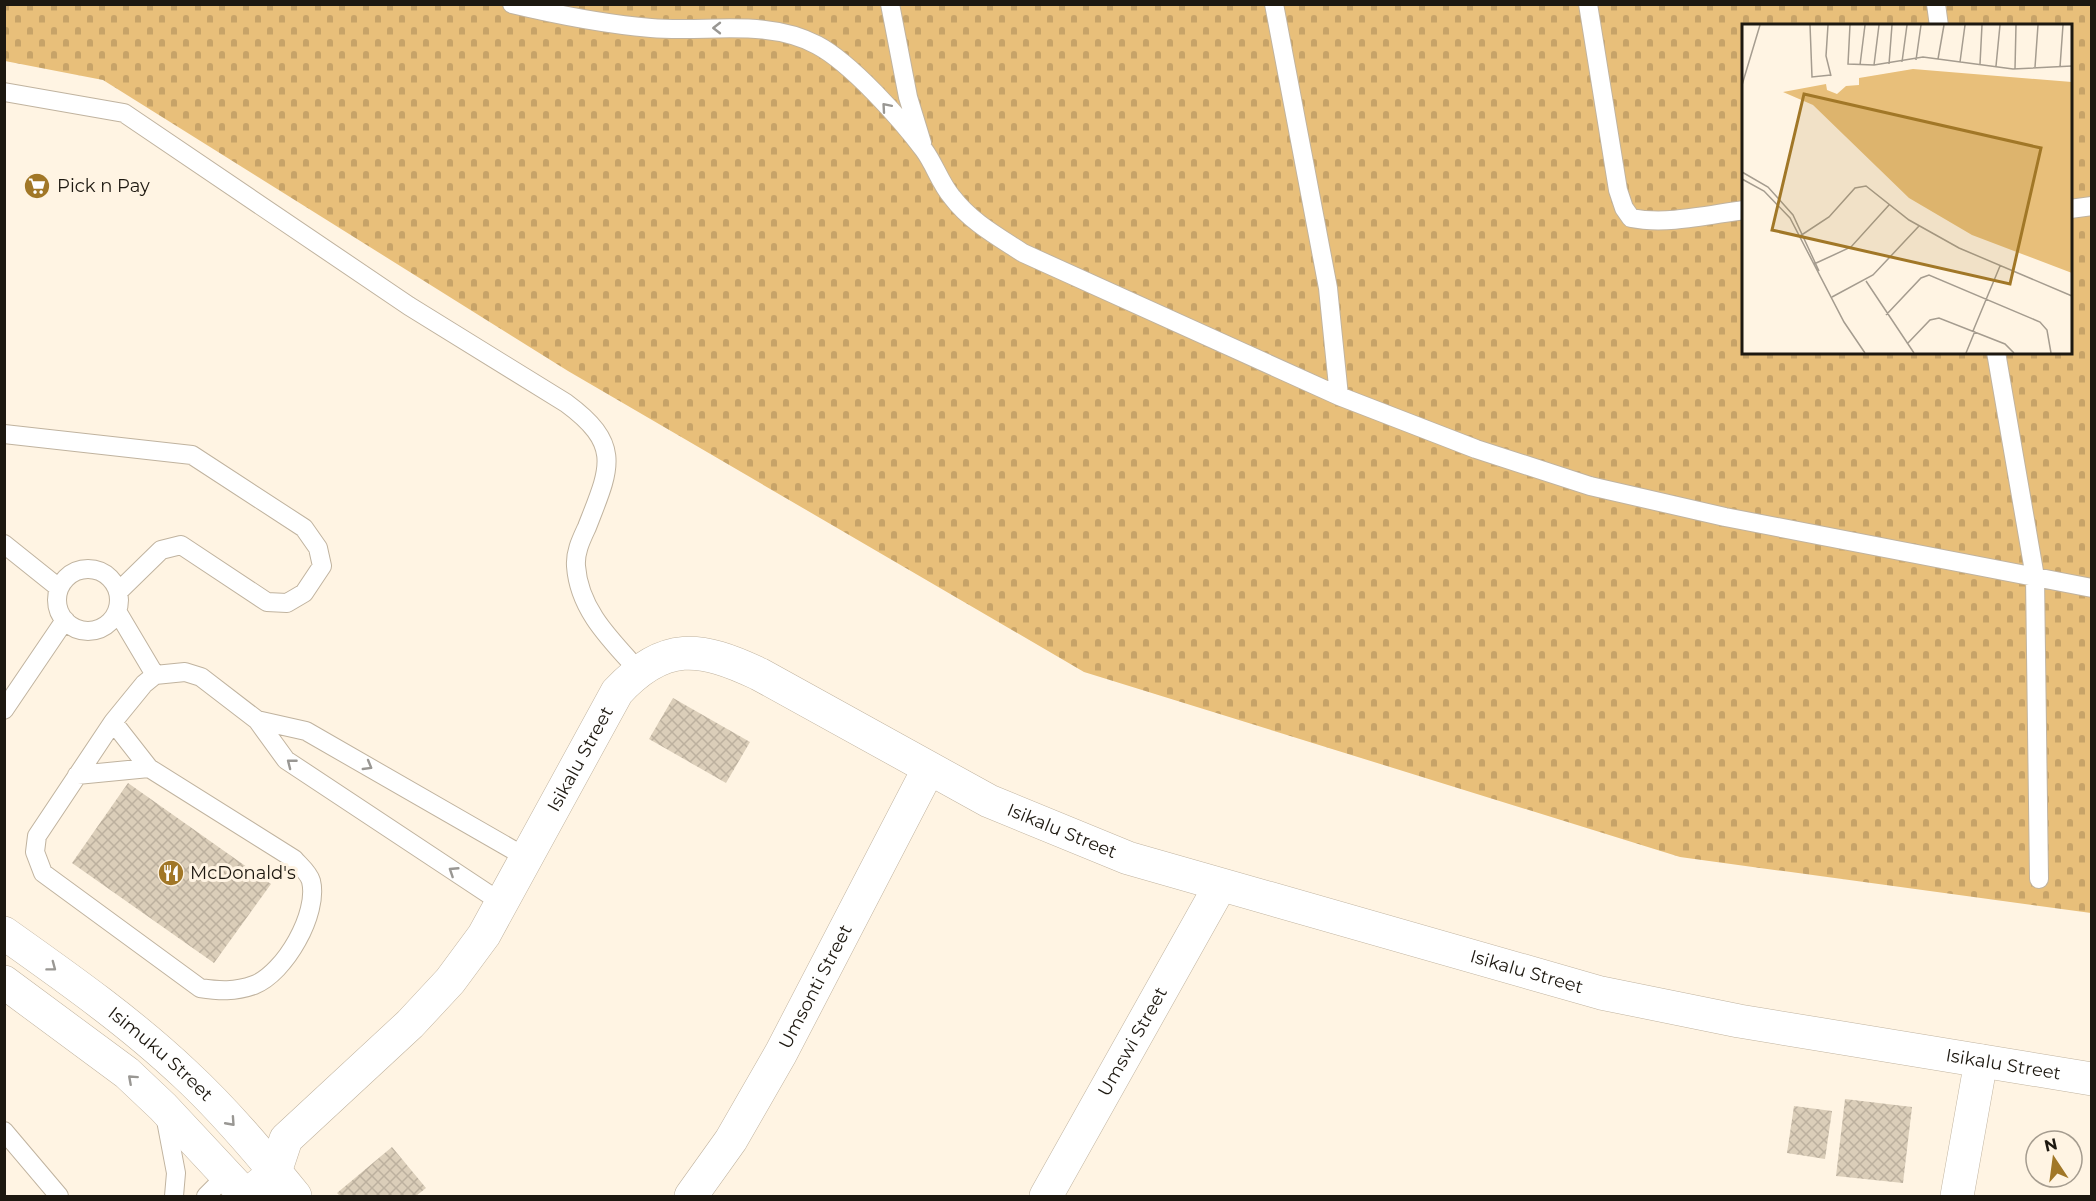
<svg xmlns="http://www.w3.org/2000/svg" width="2096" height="1201" font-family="Montserrat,sans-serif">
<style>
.cemetery{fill:url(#cemetery-stones);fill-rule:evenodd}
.building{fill:url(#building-cross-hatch)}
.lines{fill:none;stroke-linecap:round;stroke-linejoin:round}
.service-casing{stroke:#c0b39f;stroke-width:20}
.minor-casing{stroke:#c0b39f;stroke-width:34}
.service{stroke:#fff;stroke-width:18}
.minor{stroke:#fff;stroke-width:33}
.oneway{stroke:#999793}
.labels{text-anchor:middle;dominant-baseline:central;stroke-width:6;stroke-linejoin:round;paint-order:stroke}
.poi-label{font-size:18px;fill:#1d1810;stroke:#fff4e3;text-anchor:start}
.street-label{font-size:18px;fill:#1d1810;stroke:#fff4e3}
.inset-road{fill:none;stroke:#a59c8f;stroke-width:1.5}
.view{fill:#a17727;fill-opacity:0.15;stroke:#a17727;stroke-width:3}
.inset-edge{fill:none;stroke:#1d1810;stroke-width:3}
</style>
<defs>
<pattern id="cemetery-stones" width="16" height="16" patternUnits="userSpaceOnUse" patternTransform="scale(1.5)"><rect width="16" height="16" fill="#e8bf7a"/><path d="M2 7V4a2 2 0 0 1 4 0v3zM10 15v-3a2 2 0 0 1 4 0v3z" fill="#c7a368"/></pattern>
<pattern id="building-cross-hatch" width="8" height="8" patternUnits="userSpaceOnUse" patternTransform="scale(1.5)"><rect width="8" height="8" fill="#dbceb9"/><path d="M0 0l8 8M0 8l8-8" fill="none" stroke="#bcb09e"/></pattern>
</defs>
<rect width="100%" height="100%" fill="#fff4e3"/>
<path class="cemetery" d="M4,5H2091V913L1680,857L1084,672L568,371L103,80L5,61ZM1744,26H2070V352H1744Z"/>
<path class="building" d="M673,698L750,742L726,783L649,739Z
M128,783L271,884L214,963L72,863Z
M1845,1099L1912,1107L1903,1183L1836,1176Z
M1794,1106L1832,1111L1825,1159L1787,1153Z
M392,1147L426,1188L416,1196H340L337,1193Z"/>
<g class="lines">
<g class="service-casing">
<path id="service" d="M512,4C558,15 604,24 651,28C707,33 766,18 817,45C851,63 901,119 924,150C935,165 940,183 952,197C971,222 997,236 1023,253L1339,396L1476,449L1590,486L1725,517L2092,588
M890,4L908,97L922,143
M1274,4L1328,288L1339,396
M1588,4L1618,190L1624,208L1631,218C1667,225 1707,215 1744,210
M1936,4L1939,26
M4,92L124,113L409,306L566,403C623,445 610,468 587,527C581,540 575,552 576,566C579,610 611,640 639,671
M2070,209L2092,206
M1996,352L2035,577L2039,879
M4,434L192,455L304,528L318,548L322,566L304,593L287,603L267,602L181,545L161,550L118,592
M4,544L59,588
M57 600a31 31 0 1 1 62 0a31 31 0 1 1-62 0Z
M117,611L155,675
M4,710L65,620
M257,720L306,731L527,858
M113,722L37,836L35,852L43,873L200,988C219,991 235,992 254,985C285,973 319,913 311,881C309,873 299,865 294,859L149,768L113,722L144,684L155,675L185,672L201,677L257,720L286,760L502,903
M77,775L149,768
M165,1115L176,1173L174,1196
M4,1131L59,1196
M206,1196L227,1175"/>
</g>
<g class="minor-casing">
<g id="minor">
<path id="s1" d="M4,933C66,977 130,1022 185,1074C225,1111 261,1154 295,1196"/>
<path d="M4,982L127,1073L163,1107L246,1196"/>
<path id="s2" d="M246,1196L275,1172L286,1139L410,1024L450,981L484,935L617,692C664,641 700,646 759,674L989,801L1128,858L1601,993L1739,1021L2092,1079"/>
<path id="s3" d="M691,1196L731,1140L781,1053L928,770"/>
<path id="s4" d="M1046,1196L1220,886"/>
<path d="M1957,1196L1981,1061"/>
</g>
</g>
<use href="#service" class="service"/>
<use href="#minor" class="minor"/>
</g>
<defs><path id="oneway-chevron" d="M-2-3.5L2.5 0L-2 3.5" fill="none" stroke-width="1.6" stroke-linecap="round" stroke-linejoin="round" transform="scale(1.5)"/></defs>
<g class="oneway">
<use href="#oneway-chevron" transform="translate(717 28) rotate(180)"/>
<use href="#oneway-chevron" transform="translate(886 107) rotate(-131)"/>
<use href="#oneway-chevron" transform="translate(291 763) rotate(-142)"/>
<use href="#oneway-chevron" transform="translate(368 766) rotate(30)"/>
<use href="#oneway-chevron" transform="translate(453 871) rotate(-147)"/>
<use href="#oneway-chevron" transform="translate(52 967) rotate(37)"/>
<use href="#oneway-chevron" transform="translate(132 1079) rotate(-138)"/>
<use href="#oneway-chevron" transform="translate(231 1122) rotate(48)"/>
</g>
<defs>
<g id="supermarket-disc" transform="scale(1.35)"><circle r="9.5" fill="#a17727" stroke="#fff4e3"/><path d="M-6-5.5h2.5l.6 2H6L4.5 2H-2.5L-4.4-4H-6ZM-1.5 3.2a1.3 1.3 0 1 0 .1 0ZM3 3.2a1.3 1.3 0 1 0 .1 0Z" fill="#fff"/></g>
<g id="restaurant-disc" transform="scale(1.35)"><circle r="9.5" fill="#a17727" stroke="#fff4e3"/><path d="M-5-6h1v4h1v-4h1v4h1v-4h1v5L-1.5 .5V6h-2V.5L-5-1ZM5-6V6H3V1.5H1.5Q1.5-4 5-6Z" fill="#fff"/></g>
</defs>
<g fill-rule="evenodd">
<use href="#supermarket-disc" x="37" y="186"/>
<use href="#restaurant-disc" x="171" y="873"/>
</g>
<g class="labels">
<g class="poi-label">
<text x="57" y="186">Pick n Pay</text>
<text x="190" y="873">McDonald's</text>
</g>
<g class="street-label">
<text stroke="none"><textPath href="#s2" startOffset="558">Isikalu Street</textPath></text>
<text stroke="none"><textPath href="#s2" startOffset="1134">Isikalu Street</textPath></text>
<text stroke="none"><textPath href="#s2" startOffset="1620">Isikalu Street</textPath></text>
<text stroke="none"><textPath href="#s3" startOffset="244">Umsonti Street</textPath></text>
<text stroke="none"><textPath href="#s4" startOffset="177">Umswi Street</textPath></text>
<text stroke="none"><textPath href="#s1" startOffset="198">Isimuku Street</textPath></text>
<text stroke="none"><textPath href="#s2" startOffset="2106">Isikalu Street</textPath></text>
</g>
</g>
<g transform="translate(1742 24)">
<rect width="330" height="330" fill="#fff4e3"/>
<path d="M171,45L330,58V249L230,211L167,174L71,81L41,68L84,60L85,66L95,70L104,62L117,61V54Z" fill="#e8bf7a"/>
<path class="inset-road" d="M68,1L70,53L89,51M86,1L84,32L89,52M108,1L106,40L132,41L181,33L271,45L330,42M196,35L202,1M174,36L179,1M160,38L165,1M218,38L223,1M147,40L150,1M238,40L240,1M118,41L123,1M132,41L137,1M254,42L258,1M293,43L296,1M318,43L321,1M273,45L274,1M0,61L18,1M0,148L26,163L51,191L77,247M0,155L22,167L48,194L102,298L123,329M58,212L87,193L113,164L124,162L167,196L217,224L330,272M72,240L109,223L147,181M124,257L172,329M90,273L131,251L177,202M144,291L179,254L187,251L298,298L305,306L309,329M231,307L258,242M165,320L188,296L197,294L263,320L272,329M224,329L233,307"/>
<path class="view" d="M62,70L299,124L268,260L30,206Z"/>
<rect width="330" height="330" class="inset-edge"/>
</g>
<rect width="2096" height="1201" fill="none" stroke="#1d1810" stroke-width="12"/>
<g transform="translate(2054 1159) rotate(347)"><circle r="28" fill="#fff4e3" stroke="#a59c8f" stroke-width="1.5"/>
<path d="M0-4.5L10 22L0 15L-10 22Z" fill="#a17727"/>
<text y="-9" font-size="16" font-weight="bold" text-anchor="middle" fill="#1d1810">N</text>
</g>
</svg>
